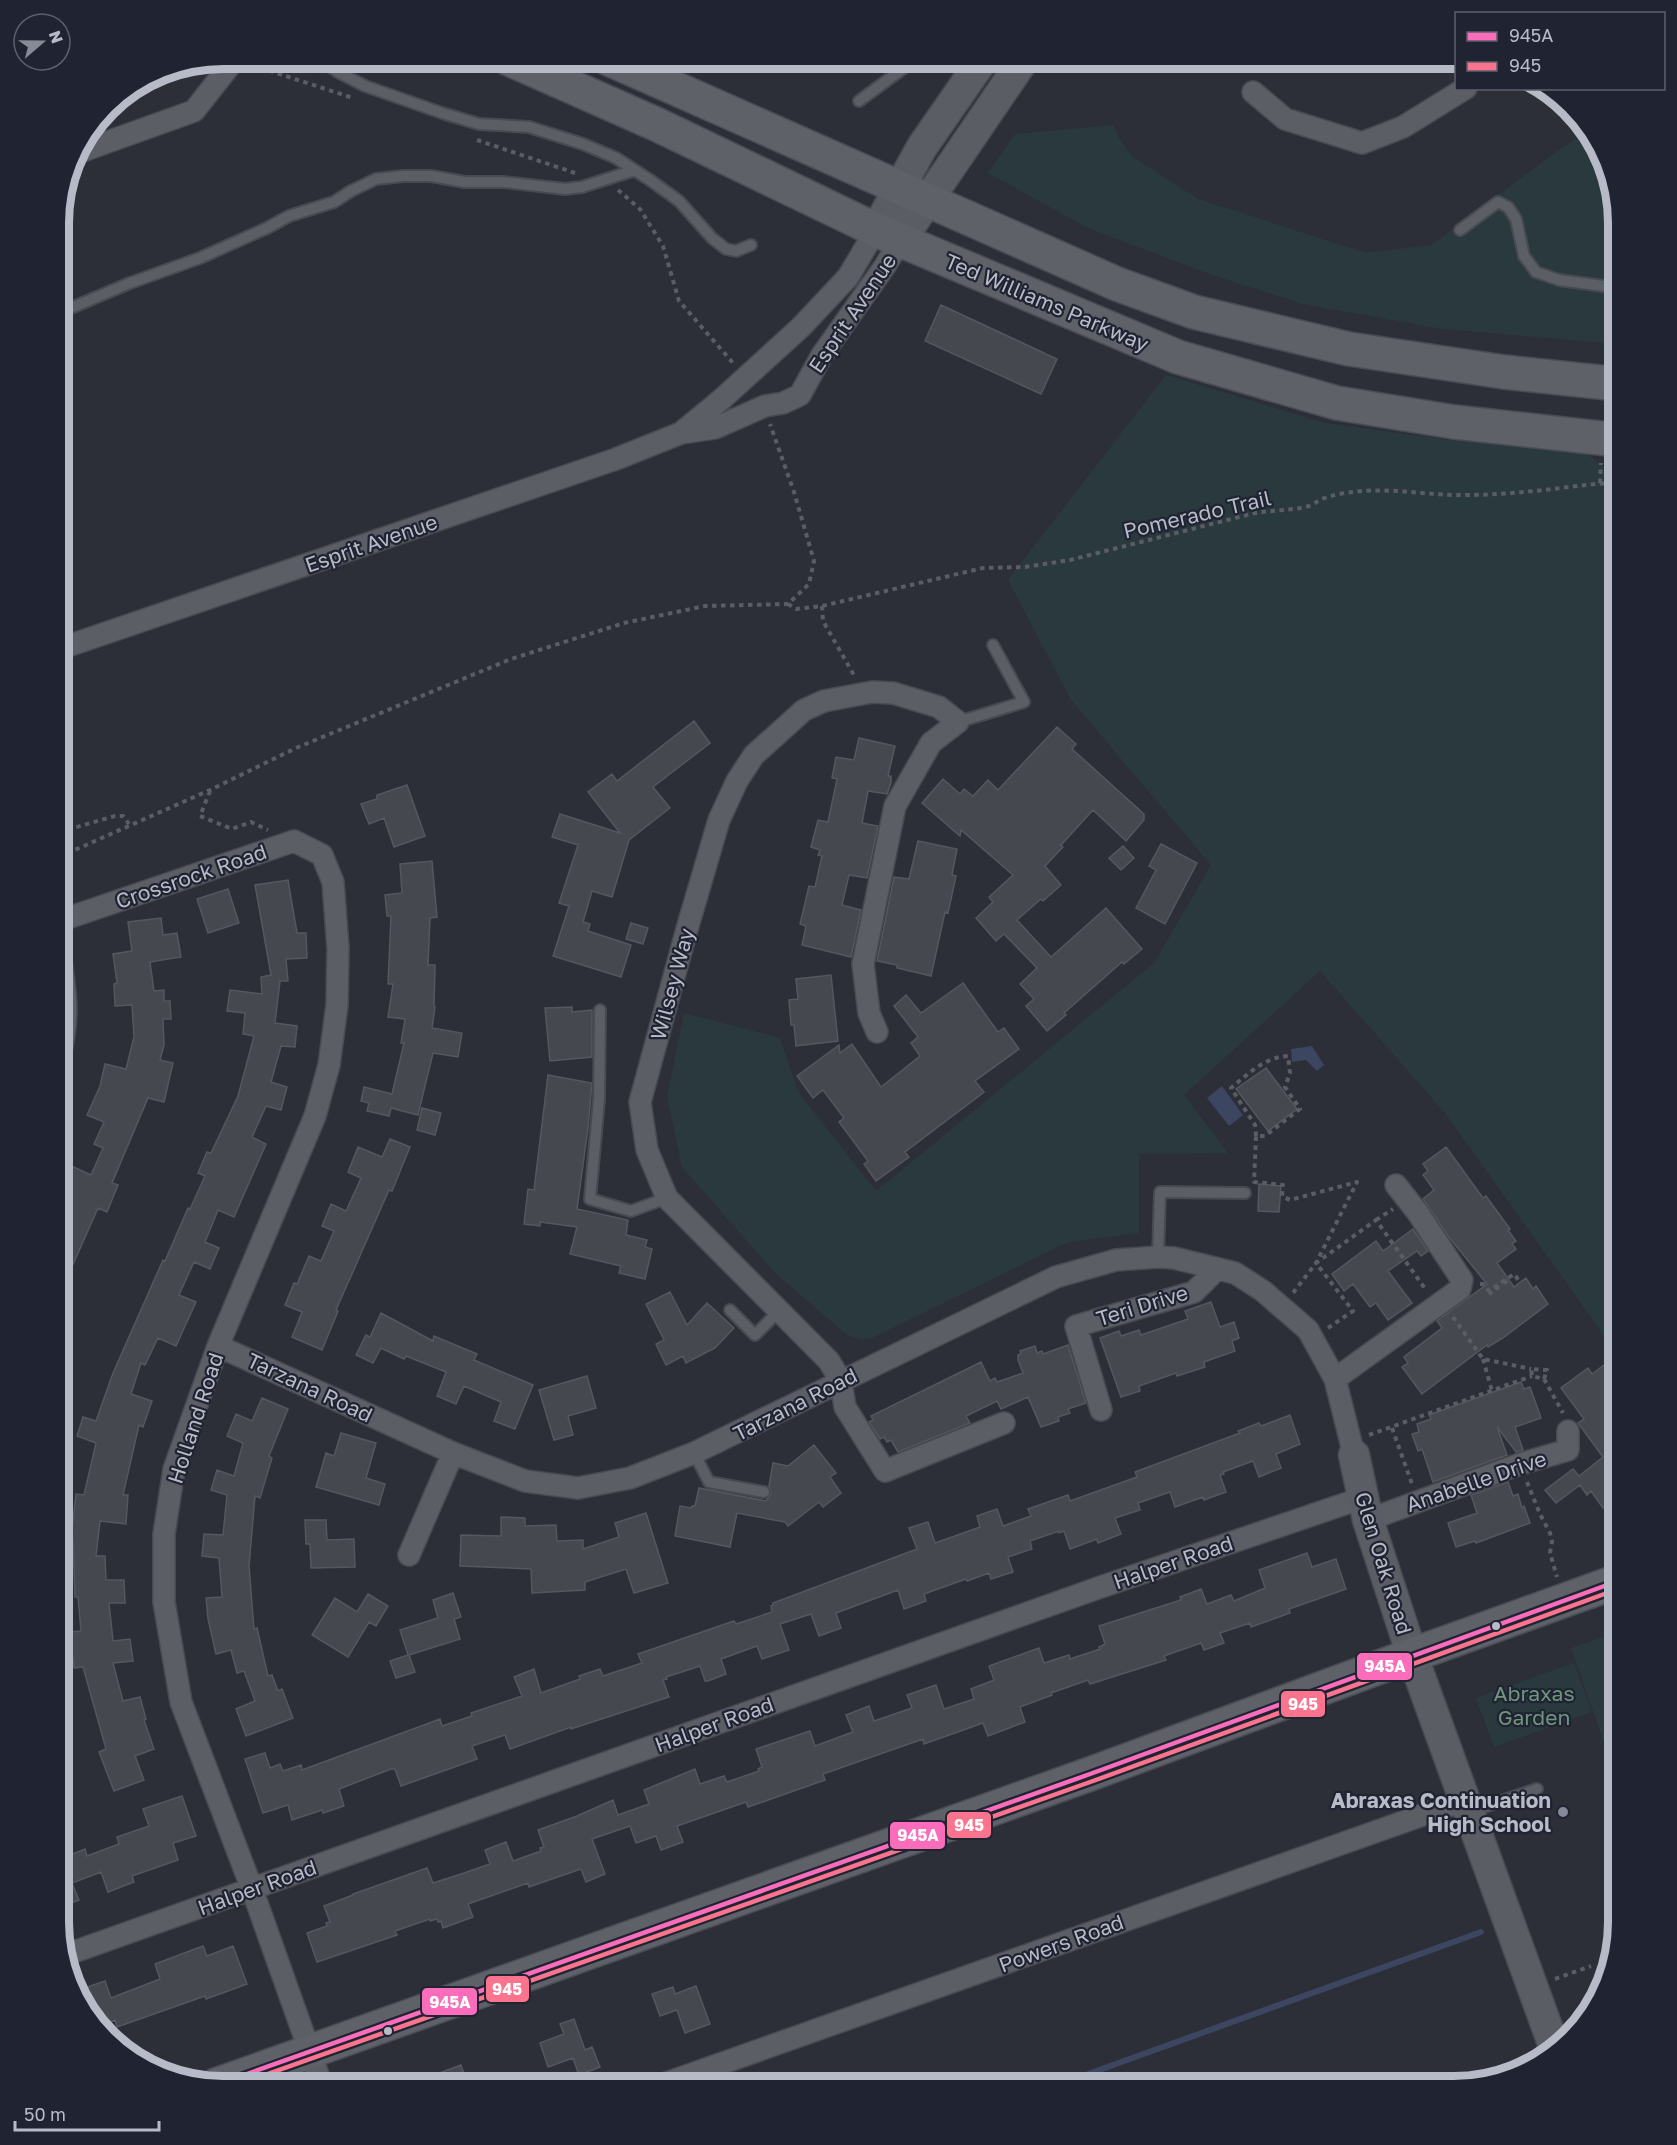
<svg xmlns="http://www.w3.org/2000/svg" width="1677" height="2145" font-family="'Golos Text',sans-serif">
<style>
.green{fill:#2a393e}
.water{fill:#3c4660}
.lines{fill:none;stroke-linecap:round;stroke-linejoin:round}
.stream{stroke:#3c4660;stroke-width:6}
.building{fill:#464850;stroke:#54575f;stroke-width:1.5}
.lane-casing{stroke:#484a51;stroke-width:14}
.street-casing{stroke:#484a51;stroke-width:24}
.secondary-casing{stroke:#484a51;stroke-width:33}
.primary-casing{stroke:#4a4c55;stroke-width:36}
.path{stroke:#5a5d63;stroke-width:4;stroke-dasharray:4.5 4.5;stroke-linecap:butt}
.lane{stroke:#5c5e66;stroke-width:10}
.street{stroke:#5c5e66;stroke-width:21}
.secondary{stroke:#5a5d64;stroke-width:30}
.primary{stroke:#5e6168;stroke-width:33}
.bus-1-casing{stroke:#202432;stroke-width:9}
.bus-2-casing{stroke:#202432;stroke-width:9}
.bus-1{stroke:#fb6dba;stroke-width:4.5}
.bus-2{stroke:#fc738d;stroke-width:4.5}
.bus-dot{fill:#b7bbc8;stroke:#202432;stroke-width:2}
.poi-dot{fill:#868a96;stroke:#202432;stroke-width:2}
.labels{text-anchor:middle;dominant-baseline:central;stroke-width:4.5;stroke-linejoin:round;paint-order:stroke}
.street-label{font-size:21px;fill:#b7bbc8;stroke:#202432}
.park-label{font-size:21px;fill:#70967f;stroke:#202432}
.poi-label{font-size:21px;font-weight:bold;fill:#b7bbc8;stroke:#202432;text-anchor:end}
.rim{fill:none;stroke:#b7bbc8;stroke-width:8}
.line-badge{stroke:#202432;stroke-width:2}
.badge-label{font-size:16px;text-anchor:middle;font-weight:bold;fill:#fff}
</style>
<rect width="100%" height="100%" fill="#2c2f38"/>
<path class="green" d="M1114,125L1118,136L1131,156L1198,199L1366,253L1431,245L1556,152L1589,130L1618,223V344L1443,329L1303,304L1207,273L1088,228L988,173L1015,134Z
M1166,375L1325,423L1449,440L1583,451L1618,477V1355L1445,1113L1320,971L1184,1095L1228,1153L1139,1154V1233L1068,1242L868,1340L848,1336L775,1273L682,1167L667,1097L684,1013L780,1038L798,1092L876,1191L1154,963L1211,865L1071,700L1008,580Z
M1618,1632V1783L1571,1648Z
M1574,1663L1592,1712L1494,1747L1476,1698Z"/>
<path class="water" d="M1312,1046L1324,1065L1317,1071L1306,1060L1292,1062L1291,1049Z
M1222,1086L1243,1115L1229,1126L1207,1098Z"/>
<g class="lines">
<path class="stream" d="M1609,468L1618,472
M1055,2086L1481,1932"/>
</g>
<path class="building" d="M941,305L1057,359L1041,394L925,341Z
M694,721L710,743L653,787L670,808L629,840L612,897L592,891L583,922L590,924L588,931L631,945L621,977L553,956L569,906L559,903L578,845L552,837L560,814L620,833L588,792L612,774L617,781Z
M1057,727L1076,744L1072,749L1144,814V820L1126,841L1093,810L1061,845L1063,847L1045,866L1061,885L1043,901L1041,899L1017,920L1051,957L1106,908L1142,949L1124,964L1122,962L1064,1013L1066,1015L1047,1031L1026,1006L1034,999L1020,984L1037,968L1004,934L996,941L976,918L993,902L989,897L1013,875L961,830L960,836L922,803L943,779L960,794L964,789L973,796L988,780L998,790Z
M859,738L895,746L888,776H891V783L887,794L868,791L862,823L878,826L867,878L849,875L842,905L861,910L851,957L802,945L806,926L800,924L809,886L815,887L822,856L818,855L820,850L811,847L818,820L828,822L837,779L832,778L836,757L854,760Z
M407,785L425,836L394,847L384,818L369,824L361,804L377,799V795Z
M918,841L957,849L952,875L956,876L948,913L945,912L931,976L897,968V965L877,961L894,877L909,879Z
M1161,844L1197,863L1165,924L1136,908L1156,870L1149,866Z
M1123,846L1134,858L1121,870L1109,858Z
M432,861L437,917L430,918L428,965H435L434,1007H435L432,1028L462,1033L458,1057L433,1053L418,1115L391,1108L389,1116L367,1111L369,1103L361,1101L364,1087L392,1094L404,1043H401L405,1019L388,1017L393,984H388L391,916H387L385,895L402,893L400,864Z
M288,880L297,933H306L307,958L286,959L288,981H280L275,1023L297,1026L295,1047L281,1046L271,1082L287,1087L281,1110L266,1106L252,1137L266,1144L234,1217L218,1210L205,1242L219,1248L210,1269L194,1262L179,1295L196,1302L176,1346L158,1338L145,1365L141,1363L131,1394L152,1401L143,1427L139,1425L123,1495H128L126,1524L100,1521L96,1556H105L106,1580H124L125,1603H109L113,1641L130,1639L133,1661L113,1663L123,1701L140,1697L146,1719L144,1720L154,1749L135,1756L144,1780L114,1791L99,1752L106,1749L83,1667L74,1668L70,1632L81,1631L78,1597H75L73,1539L71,1538L76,1494L84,1495L96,1443L77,1436L83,1417L96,1421L113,1373L163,1260L165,1261L188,1208L190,1209L205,1176L198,1173L207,1152L211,1153L238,1096L254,1036L243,1034L245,1013L227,1011L230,990L262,994L261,977L271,975L255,885Z
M228,889L239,923L208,933L197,899Z
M161,918L163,935L177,933L181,957L150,962L154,991L164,990V1001H170L171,1019H163L164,1045L160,1060L173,1063L164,1102L148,1098L112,1183L118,1185L107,1212L98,1208L59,1296V1183L67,1164L91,1175L103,1148L94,1144L104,1122L87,1115L100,1086L105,1064L126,1069L134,1037L132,1005L115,1006L114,984L117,983L113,954L132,951L128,922Z
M631,923L648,928L643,944L626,939Z
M831,975L838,1041L796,1046L794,1025H791L789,1000L798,999L796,979Z
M963,983L998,1032L1004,1028L1019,1049L975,1081L984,1092L905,1152L909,1157L876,1181L864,1164L868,1161L839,1122L844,1118L823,1090L813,1098L797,1076L839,1045L840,1053L852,1044L881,1087L920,1056L911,1043L918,1037L894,1006L906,995L921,1013Z
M572,1007V1012L592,1010V1057L550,1061L545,1008Z
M1266,1068L1297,1109L1268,1131L1236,1089Z
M548,1075L592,1083L588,1128L577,1209L628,1220L626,1235L647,1240L645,1247L652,1249L645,1279L619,1273L621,1266L570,1254L577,1227L540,1222V1226L524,1224L528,1189L534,1190Z
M422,1108L441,1113L435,1135L417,1130Z
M390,1139L410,1147L392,1191L389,1190L336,1310L338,1311L322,1350L292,1337L302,1312L285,1305L294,1283L297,1284L309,1256L321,1261L334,1231L322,1226L331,1204L346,1211L361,1178L348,1172L358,1147L382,1157Z
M1446,1147L1483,1198L1486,1196L1510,1229L1508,1230L1516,1241L1512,1244L1516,1249L1497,1263L1514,1287L1526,1278L1533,1289L1536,1286L1548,1304L1503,1338L1488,1347L1487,1345L1422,1394L1402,1367L1408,1363L1404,1357L1442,1328L1437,1321L1487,1284L1448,1236L1423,1199L1434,1190L1423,1175L1428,1171L1423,1164Z
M1259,1184L1281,1186L1279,1212L1258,1211Z
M1413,1229L1428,1251L1421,1256L1417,1251L1388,1271L1412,1303L1388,1320L1376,1303L1370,1307L1353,1284L1344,1291L1332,1274L1376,1241L1383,1251Z
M670,1292L687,1325L707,1303L734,1328L715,1348L686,1363L683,1356L666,1365L656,1344L664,1340L646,1304Z
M1211,1302L1220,1327L1234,1322L1239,1338L1232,1341L1235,1351L1204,1362L1205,1367L1177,1376L1176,1373L1139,1386L1140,1391L1121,1397L1100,1338L1119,1331L1121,1336L1139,1330L1141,1335L1188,1319L1185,1311Z
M381,1313L433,1341L434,1336L477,1354L474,1360L533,1385L515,1429L494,1421L501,1402L464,1386L456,1404L437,1396L446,1372L406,1356L404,1359L381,1348L373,1363L356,1355L366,1335L370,1337Z
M1068,1345L1086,1403L1068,1409L1070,1413L1058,1417L1059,1421L1041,1427L1028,1397L1001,1409L997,1401L966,1416L970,1423L898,1452L891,1440L887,1442L884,1437L880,1439L869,1422L873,1420L871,1416L981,1362L990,1381L995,1378L997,1382L1023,1373L1018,1360V1355L1021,1354L1020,1351L1035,1346L1037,1353L1042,1351L1043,1354Z
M1608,1362L1618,1375V1496L1603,1508L1591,1491L1587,1495L1580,1485L1556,1503L1545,1490L1573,1469L1579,1476L1603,1457L1578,1423L1584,1419L1561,1388L1588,1368L1592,1374Z
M587,1376L596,1408L568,1416L573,1435L554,1440L539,1390Z
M1521,1382L1524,1389L1530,1387L1541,1418L1515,1427L1523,1450L1516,1452L1497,1427L1507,1455L1433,1482L1422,1449L1418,1451L1412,1434L1419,1432L1417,1424L1431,1419L1429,1415Z
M262,1398L288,1409L269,1456L272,1458L260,1498L255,1496L249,1566L254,1629L257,1628L268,1676L272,1675L278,1691L282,1689L293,1718L246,1736L236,1709L255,1701L244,1671L237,1673L231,1650L216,1654L208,1619L206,1598L222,1597L219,1558L202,1556L204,1534L223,1535L227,1495L211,1490L217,1470L234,1476L243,1443L227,1436L236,1414L252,1421Z
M1290,1415L1300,1444L1276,1454L1281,1468L1259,1477L1253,1461L1223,1472L1224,1474L1220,1475L1226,1492L1204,1500L1203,1497L1175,1507L1170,1492L1138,1503L1140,1510L1115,1518L1121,1534L1098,1543L1097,1539L1070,1549L1064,1531L1059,1533V1531L1030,1541L1032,1549L1008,1557L1013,1572L991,1579L989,1573L967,1581L966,1579L924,1594L926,1601L904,1609L898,1590L836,1613L841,1628L819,1636L811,1614L780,1624L789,1650L762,1659L757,1646L721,1659L726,1674L708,1681H705L700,1666L666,1677L667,1679L663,1680L669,1697L571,1729V1727L510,1749L505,1735L472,1746L477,1759L401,1786L395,1769H391L339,1789L344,1806L323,1813L322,1810L292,1820L288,1805L263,1813L245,1759L265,1753L270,1768L280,1764L283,1771L301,1765L302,1770L440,1719L442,1726L472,1716L471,1713L522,1696L514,1677L534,1669L541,1693L580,1679L579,1676L600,1669L603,1676L642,1663L638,1654L734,1621L736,1624L772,1612L771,1606L773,1605V1603L917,1549L909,1528L928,1522L935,1543L980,1527L977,1516L997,1509L1003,1526L1031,1516L1028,1509L1068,1495L1070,1501L1137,1477L1135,1472L1240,1433L1238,1431L1259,1423L1261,1426Z
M341,1433L376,1443L366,1478L385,1484L379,1505L316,1487L326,1453L334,1456Z
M814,1445L836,1473L830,1477L841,1493L823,1507L819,1502L788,1526L785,1522L737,1513L730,1547L675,1536L680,1506L691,1508L692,1506H695L699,1488L766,1501L771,1494L769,1486L773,1463L788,1466Z
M1508,1482L1513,1496L1518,1494L1522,1508L1524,1506L1530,1523L1476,1543L1475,1541L1456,1547L1448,1523L1477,1513L1471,1495Z
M646,1513L668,1583L634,1593L626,1569L585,1582V1590L532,1593L531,1569L460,1566L461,1535L501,1536V1517L525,1518V1526L556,1525L557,1541L583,1540V1549L619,1537L615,1523Z
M305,1520H326L327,1540L354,1539L355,1567L311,1568L310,1544H306Z
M1307,1553L1312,1567L1336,1559L1346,1589L1289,1609L1290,1613L1251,1627L1250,1623L1220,1633L1224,1643L1204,1650L1201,1643L1164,1656L1166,1660L1090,1684L1088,1680L1051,1693L1052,1695L1020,1707L1025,1722L988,1736L983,1723L924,1744L923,1739L823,1774L825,1780L748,1807L746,1802L677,1826L683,1842L661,1850L656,1836L636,1843L630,1826L592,1839L605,1874L586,1882L581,1869L529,1887L528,1883L468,1904L473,1917L443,1928L441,1921L438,1922L437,1919L430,1921V1919L395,1931L397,1935L317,1962L307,1933L327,1926L326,1923L330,1922L324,1906L353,1895V1894L427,1868L433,1883L458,1875L490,1864L485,1850L506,1842L513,1861L541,1851L540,1848L544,1847L538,1830L577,1816L613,1800L618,1815L649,1804L644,1790L695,1769L700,1784L724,1776L727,1782L759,1771L758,1769L762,1767L756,1749L810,1731L815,1746L853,1732L846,1715L869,1706L874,1721L912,1708L907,1695L936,1685L944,1709L974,1699L971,1689L994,1680L989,1666L1039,1648L1044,1663L1069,1655L1070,1659L1100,1649L1099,1647L1105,1644L1099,1626L1181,1600L1180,1597L1201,1589L1207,1604L1231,1595L1234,1601L1265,1588L1259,1570Z
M453,1593L461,1617L454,1619L460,1639L409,1655L415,1672L396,1678L390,1661L408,1655L400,1630L438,1618L433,1600Z
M368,1594L388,1606L376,1626L369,1622L348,1657L312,1635L335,1598L357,1612Z
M182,1796L196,1836L173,1843L178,1860L132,1876L134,1882L108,1892L101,1872L72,1883L79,1900L58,1908L59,1850L63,1858L85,1849L87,1856L119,1844L117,1837L149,1826L143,1809Z
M203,1946L207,1956L233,1946L247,1984L206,1999L205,1996L117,2027L115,2020L99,2026L86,2013L79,1990L105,1981L111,1998L160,1979L155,1964Z
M696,1986L710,2024L685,2033L677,2010L660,2016L652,1994L673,1987L675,1994Z
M574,2019L585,2050L592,2047L600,2067L579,2075L573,2058L548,2067L540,2043L564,2034L560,2024Z
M461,2065L468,2086H407V2085Z"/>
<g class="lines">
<g class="lane-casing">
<path id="lane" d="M319,59L338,72L365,86L442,113L479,124L529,127L583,144L616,158L650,180L679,201L712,238L726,249L736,251L751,245
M859,101L916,59
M1460,230L1498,202L1508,207L1516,219L1524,256L1536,272L1559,280L1618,288
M59,313L130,283L200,258L267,228L289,216L334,202L351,191L376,179L403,176H431L465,182H503L565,189L582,187L635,170
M958,722L1024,702L993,645
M600,1010L599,1099L590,1199L631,1211L667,1198
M1158,1257L1160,1192L1245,1193
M730,1310L755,1335L779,1311
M694,1453L709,1482L764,1492
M1472,1811L1537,1789
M1612,1862L1618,1859"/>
</g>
<g class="street-casing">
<path id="street" d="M1253,92L1285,119L1362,143L1403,127L1466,88
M74,154L194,111L235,59
M682,432L722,399L801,327L848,277L876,230
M59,649L616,459L681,433L715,428L765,406L783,403L800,395L822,355L885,266L900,241
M59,921L294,841L322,855L333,882L338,948L337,1005L329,1065L315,1116L218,1346L174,1469L164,1534V1602L181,1702L252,1889L322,2086
M877,1032L869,1013L863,964L895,806L931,743L958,722L939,707L893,693L872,692L824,701L804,710L754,755L737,781L719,820L687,929L640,1102L647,1150L667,1198L829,1361L841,1381L845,1407L885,1471L1004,1423
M59,1060C70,1015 66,993 59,949
M218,1346L453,1453L525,1481L578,1488L630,1478L694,1453L1056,1277L1116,1260L1158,1257L1174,1258L1235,1273L1263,1291L1308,1330L1335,1379L1354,1455
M1335,1379L1460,1289L1462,1280L1418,1213L1396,1185
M1101,1410L1076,1326L1194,1292L1217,1269
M1368,1520L1520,1464L1568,1450V1431
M409,1555L453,1453
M68,1954L1098,1588L1362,1498
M658,2086L1465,1800"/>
</g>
<g class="secondary-casing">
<path id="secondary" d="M876,230L922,147L983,59
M900,241L1024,59
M1354,1455L1368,1520L1412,1655L1555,2049"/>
</g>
<g class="primary-casing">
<path id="primary" d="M509,59L658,125L876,230L1178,357L1337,403L1454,422L1618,440
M609,59L1117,284L1194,312L1349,349L1504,372L1618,384
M216,2085L1090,1774L1412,1655L1618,1581"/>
</g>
<path class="path" d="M252,65L353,98
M477,140L575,173
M618,190L640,209L663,246L679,301L733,363
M1600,483L1601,463
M788,604L796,609L822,606L983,568L1025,567L1070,560L1251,514C1269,510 1287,511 1305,507C1311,506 1316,502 1322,499C1332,495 1343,493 1353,492C1392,487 1429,496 1468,495C1518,495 1568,486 1618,482
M822,606L823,621L855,677
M210,791L200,816L232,829L251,822L268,830
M59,832L115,816H123L129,824
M59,857L210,790L296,748L511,659L624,623L705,606L788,604L809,584L814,561L794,492L770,424
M1256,1136L1255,1125L1231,1088C1248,1074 1265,1057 1288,1056L1290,1073L1285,1087L1300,1109L1265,1136H1256L1254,1182L1283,1185L1282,1196L1290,1200L1357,1182L1316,1263L1293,1293
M1376,1220L1393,1209
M1504,1280L1509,1287
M1480,1284H1483L1489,1291L1514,1274L1520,1282
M1496,1286L1501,1293
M1489,1291L1494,1298
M1453,1317L1483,1359L1531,1369
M1328,1328L1353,1311L1316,1263L1376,1220L1426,1290
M1483,1359L1492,1391
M1544,1379L1547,1370L1531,1369L1532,1376L1544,1379L1563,1413
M1392,1428L1412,1484
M1369,1435L1532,1376
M1527,1482L1540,1514L1550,1533L1552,1541L1550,1553L1557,1577
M1555,1979L1591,1966"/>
<use href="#lane" class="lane"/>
<use href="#street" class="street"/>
<use href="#secondary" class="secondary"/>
<use href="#primary" class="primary"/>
<g class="bus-1-casing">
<path id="bus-1" d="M216,2085L1090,1774L1618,1581"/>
</g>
<g class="bus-2-casing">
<path id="bus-2" d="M234,2086L1093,1781L1618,1589"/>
</g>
<use href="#bus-1" class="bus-1"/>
<use href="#bus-2" class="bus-2"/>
</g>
<g class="bus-dot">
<circle cx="1496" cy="1626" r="5"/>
<circle cx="388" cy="2031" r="5"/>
</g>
<circle class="poi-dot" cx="1563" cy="1812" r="6"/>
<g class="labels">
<g class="street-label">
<text transform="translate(1047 302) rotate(23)">Ted Williams Parkway</text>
<text transform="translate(852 313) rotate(-56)">Esprit Avenue</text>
<text transform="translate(1197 514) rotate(-13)">Pomerado Trail</text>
<text transform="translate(371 543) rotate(-19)">Esprit Avenue</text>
<text transform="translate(191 876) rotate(-19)">Crossrock Road</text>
<text transform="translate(672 984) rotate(-75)">Wilsey Way</text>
<text transform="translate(1142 1305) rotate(-17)">Teri Drive</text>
<text transform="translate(310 1387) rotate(25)">Tarzana Road</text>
<text transform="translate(795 1404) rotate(-27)">Tarzana Road</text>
<text transform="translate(195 1418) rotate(-72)">Holland Road</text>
<text transform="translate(1476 1481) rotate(-19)">Anabelle Drive</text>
<text transform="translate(1173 1562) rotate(-19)">Halper Road</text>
<text transform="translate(1384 1563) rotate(73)">Glen Oak Road</text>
<text transform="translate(714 1724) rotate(-20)">Halper Road</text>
<text transform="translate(257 1887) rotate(-20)">Halper Road</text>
<text transform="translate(1061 1943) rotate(-20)">Powers Road</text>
</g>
<g class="park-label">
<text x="1534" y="1693">Abraxas<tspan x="1534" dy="24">Garden</tspan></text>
</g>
<g class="poi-label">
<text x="1551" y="1800">Abraxas Continuation<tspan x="1551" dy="24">High School</tspan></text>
</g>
</g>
<path d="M0 0H1677V2145H0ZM223 69H1454A154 154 0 0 1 1608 223V1922A154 154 0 0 1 1454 2076H223A154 154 0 0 1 69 1922V223A154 154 0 0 1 223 69Z" fill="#202432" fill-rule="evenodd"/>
<path class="rim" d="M223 69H1454A154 154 0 0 1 1608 223V1922A154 154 0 0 1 1454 2076H223A154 154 0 0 1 69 1922V223A154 154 0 0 1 223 69Z"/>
<g class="line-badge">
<rect x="1356" y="1652" width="57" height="29" rx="6" fill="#fb6dba"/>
<rect x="1280" y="1690" width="46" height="28" rx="6" fill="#fc738d"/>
<rect x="946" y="1811" width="46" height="28" rx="6" fill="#fc738d"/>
<rect x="889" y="1821" width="57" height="29" rx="6" fill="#fb6dba"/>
<rect x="485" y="1975" width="45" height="28" rx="6" fill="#fc738d"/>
<rect x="421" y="1987" width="57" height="29" rx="6" fill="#fb6dba"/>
</g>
<g class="badge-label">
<text x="1385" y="1672">945A</text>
<text x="1303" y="1710">945</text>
<text x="969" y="1831">945</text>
<text x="918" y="1841">945A</text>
<text x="507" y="1995">945</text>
<text x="450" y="2008">945A</text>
</g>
<rect x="1455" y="12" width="210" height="78" fill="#202432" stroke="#5c606e" stroke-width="1.5"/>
<rect x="1467" y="32" width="30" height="9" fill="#fb6dba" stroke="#5c606e" stroke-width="1.5"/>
<text x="1509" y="42" font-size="18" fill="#b7bbc8">945A</text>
<rect x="1467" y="62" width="30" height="9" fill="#fc738d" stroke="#5c606e" stroke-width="1.5"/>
<text x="1509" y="72" font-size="18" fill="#b7bbc8">945</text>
<g transform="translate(42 42) rotate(70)"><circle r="28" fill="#202432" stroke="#5c606e" stroke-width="1.5"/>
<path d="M0-4.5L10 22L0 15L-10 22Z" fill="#868a96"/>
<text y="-9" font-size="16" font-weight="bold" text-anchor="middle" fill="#b7bbc8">N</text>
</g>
<path d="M15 2121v9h144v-9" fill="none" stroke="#b7bbc8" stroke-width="3"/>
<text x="24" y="2121" font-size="18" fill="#b7bbc8" stroke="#202432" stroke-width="4.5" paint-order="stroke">50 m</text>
</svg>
